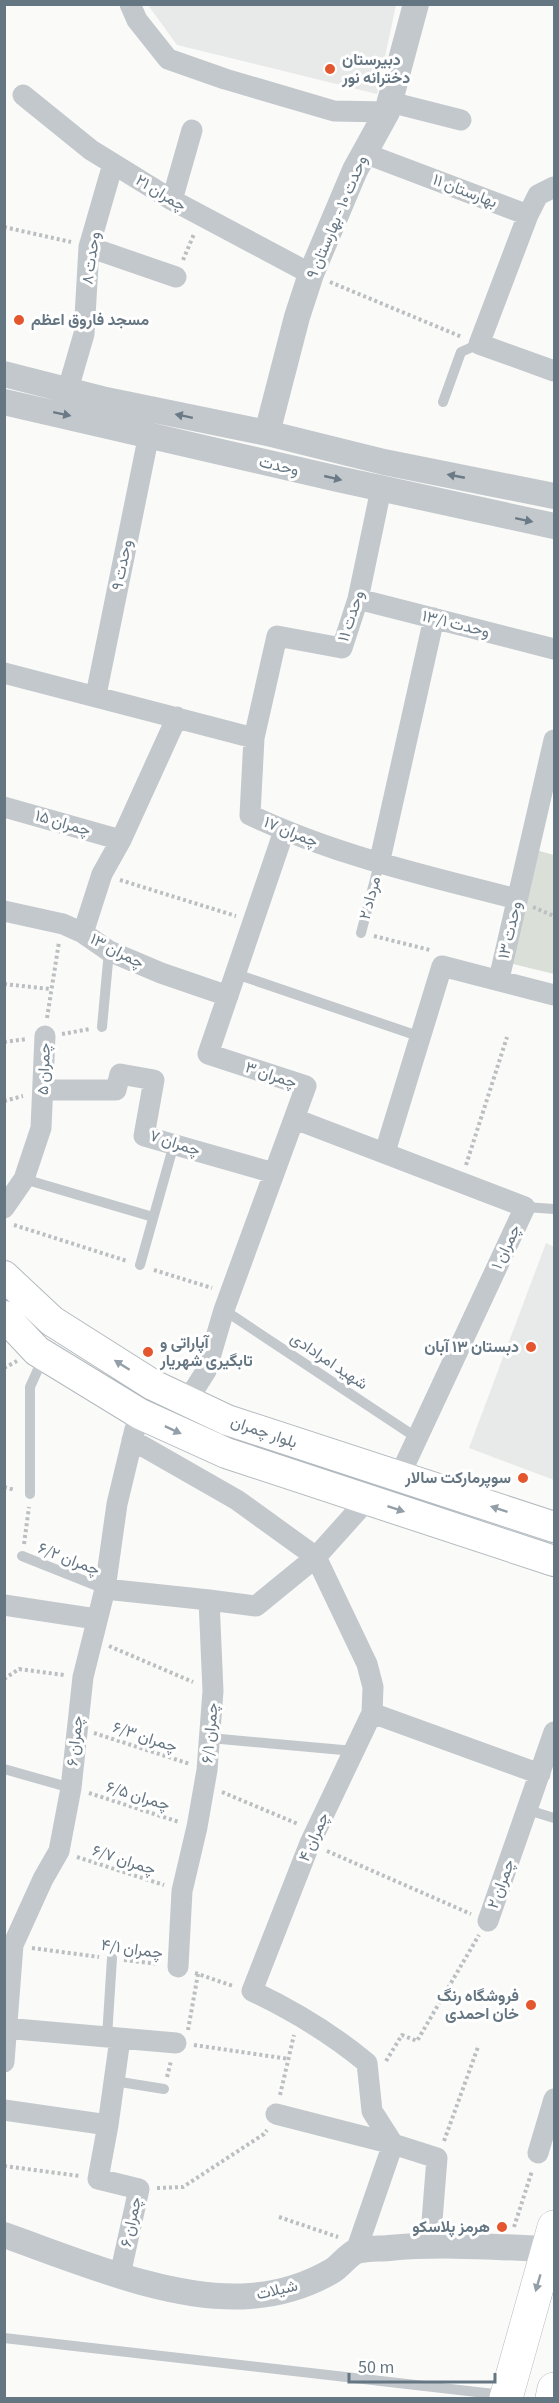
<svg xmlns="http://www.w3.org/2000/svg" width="559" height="2403" font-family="'Source Sans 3',Vazirmatn,sans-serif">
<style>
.built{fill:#e8e9e9}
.green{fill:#dadfd7}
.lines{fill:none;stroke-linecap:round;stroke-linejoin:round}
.secondary-casing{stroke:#b3babf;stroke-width:32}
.primary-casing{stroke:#b5babe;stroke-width:34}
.path{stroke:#bbbfc2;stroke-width:4;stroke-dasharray:3 3;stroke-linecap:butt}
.service{stroke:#c3c8cc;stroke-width:10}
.minor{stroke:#c3c8cc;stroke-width:21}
.tertiary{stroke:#c3c8cc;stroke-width:26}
.secondary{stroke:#fff;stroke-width:30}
.primary{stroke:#fff;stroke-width:33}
.oneway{fill:#6a7a87}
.oneway2{fill:#939fa8}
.poi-dot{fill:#e4572e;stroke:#fff;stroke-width:2}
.labels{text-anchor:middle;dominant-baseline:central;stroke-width:6;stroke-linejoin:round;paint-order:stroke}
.poi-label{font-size:16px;font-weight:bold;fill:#657683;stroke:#fff;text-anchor:end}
.street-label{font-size:16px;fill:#657683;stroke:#fff}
</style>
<rect width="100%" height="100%" fill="#fafaf8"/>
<path class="built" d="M148,5H396L377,94L177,45Z
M546,1243L554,1247V1480L469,1448Z"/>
<path class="green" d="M536,850L554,855V974L509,963Z"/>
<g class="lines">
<g class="secondary-casing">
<path id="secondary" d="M4,1276L52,1321L153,1385L227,1420L554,1527
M4,1316L37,1351L140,1414L226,1453L554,1561"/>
</g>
<g class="primary-casing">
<path id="primary" d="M506,2398L554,2227
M552,2398L554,2389"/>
</g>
<path class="path" d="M4,227L71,242
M183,260L194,234
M330,282L462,337
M120,880L236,916
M533,907L554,916
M374,936L430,950
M4,984L50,989
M47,1018L59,942
M62,1034L90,1029
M4,1042L27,1039
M4,1101L23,1096
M466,1165L507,1037
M14,1225L127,1261
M154,1270L212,1288
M4,1368L17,1361
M4,1487L15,1490
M24,1544L29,1507
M109,1646L193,1682
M4,1679L19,1669L64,1675
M94,1733L190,1764
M222,1792L298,1824
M89,1793L179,1822
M327,1851L471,1914
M77,1857L164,1885
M32,1948L99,1957
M124,1960L158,1964
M195,1973L233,1986
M188,2030L198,1974
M194,2045L289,2059
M386,2061L402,2035L417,2041L479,1935
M167,2077L171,2061
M280,2095L294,2035
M444,2141L478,2047
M4,2166L80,2176
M157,2188L183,2187L264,2134L267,2130
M279,2217L338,2237
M514,2227L532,2171"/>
<path class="service" d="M443,402L461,352L479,344
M361,933L379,864
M236,974L421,1037
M102,1027L109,951
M24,1179L153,1217
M525,1207L554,1209
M140,1265L174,1144
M224,1310L417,1438
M30,1494V1387L44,1356
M22,1556L105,1589
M210,1738L354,1751
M4,1769L71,1788
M528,1810L554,1818
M107,2037L112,1958
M114,2081L164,2089
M4,2338L503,2395"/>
<path class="minor" d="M130,4L137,20L168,59L225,79L334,111L387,112
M23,95L91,150L172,200L311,274
M390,102L461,120
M364,153L528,215L538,195L554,187
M172,200L192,130
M528,215L479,344L554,371
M89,247L176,277
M68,389L84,334L89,247L113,164
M358,599L554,649
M4,673L254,738L250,815C335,855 426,876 517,899
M96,695L149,434
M254,738L277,636L342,648L358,599L381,489
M4,807L121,840
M379,864L434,618
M4,911L63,924L83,933L109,951L161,973L228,996
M83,933L102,874L121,840L177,717
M499,979L554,740
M44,1090H116L120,1074L154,1080L144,1136L274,1173
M295,1119L525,1207L399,1477
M385,1152L442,966L554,995
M4,1208L24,1179L41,1128L45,1036
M187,1401L206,1371L224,1310L306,1086L208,1054L284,831
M132,1440L237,1500L316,1557L367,1664L373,1687L372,1713L310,1843L252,1991C294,2011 331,2033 367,2063L372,2111L393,2144L437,2158L430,2246
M105,1589L209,1600L213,1691L207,1770L197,1827L182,1891L178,1967
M209,1600L256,1606L316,1557L368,1499
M4,1605L96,1619
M372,1713L540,1774
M488,1921L554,1732
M4,2028L176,2043
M4,2062L13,1945L43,1879L59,1851L71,1788L83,1677L105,1589L117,1504L135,1429
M4,2110L108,2125L98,2179L139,2189L120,2275
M276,2114L393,2144L356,2251
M108,2125L120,2039
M538,2153L554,2099"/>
<path class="tertiary" d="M4,374L106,400L267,433L384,462L554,496
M4,402L338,479L554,526
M267,433L297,317L311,274L355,170L387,112L416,4
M4,2235C78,2261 172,2302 250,2296C278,2294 308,2285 332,2271C341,2266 348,2254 357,2251C366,2248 379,2249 389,2248C441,2243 495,2247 548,2249"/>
<use href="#secondary" class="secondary"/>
<use href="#primary" class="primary"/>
</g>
<defs><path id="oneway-solid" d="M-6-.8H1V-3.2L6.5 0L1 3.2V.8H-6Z" transform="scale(1.5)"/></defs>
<g class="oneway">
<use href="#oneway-solid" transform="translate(62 414) rotate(12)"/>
<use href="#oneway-solid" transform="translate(184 416) rotate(-168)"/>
<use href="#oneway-solid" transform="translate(456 476) rotate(-169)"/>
<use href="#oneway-solid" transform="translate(333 478) rotate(13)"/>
<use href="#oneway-solid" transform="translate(524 520) rotate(12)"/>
</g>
<g class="oneway2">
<use href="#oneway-solid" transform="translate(122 1365) rotate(-148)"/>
<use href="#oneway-solid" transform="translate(173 1430) rotate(25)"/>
<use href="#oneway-solid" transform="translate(396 1509) rotate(18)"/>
<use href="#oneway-solid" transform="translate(499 1509) rotate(-162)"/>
<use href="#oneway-solid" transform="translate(538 2283) rotate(106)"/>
</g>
<g class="poi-dot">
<circle cx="330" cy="69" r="6"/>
<circle cx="19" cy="320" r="6"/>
<circle cx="531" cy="1347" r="6"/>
<circle cx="148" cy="1352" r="6"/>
<circle cx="523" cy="1478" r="6"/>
<circle cx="531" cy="2005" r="6"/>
<circle cx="502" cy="2227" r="6"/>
</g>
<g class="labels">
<g class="poi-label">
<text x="342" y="60" text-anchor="start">دبیرستان<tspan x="342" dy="18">دخترانه نور</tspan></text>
<text x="31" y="320" text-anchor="start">مسجد فاروق اعظم</text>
<text x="160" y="1343" text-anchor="start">آپاراتی و<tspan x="160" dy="18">تابگیری شهریار</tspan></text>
<text x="519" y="1347">دبستان ۱۳ آبان</text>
<text x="511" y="1478">سوپرمارکت سالار</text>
<text x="519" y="1996">فروشگاه رنگ<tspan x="519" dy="18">خان احمدی</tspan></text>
<text x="490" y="2227">هرمز پلاسکو</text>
</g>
<g class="street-label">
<text transform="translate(465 191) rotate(21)">بهارستان ۱۱</text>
<text transform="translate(161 193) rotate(31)">چمران ۲۱</text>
<text transform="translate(337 217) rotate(-67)">وحدت ۱۰ - بهارستان ۹</text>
<text transform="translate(91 258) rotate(-82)">وحدت ۸</text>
<text transform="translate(279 466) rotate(13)">وحدت</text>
<text transform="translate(122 565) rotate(-79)">وحدت ۹</text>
<text transform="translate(351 616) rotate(-72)">وحدت ۱۱</text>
<text transform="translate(456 624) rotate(14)">وحدت ۱۳/۱</text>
<text transform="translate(63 823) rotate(16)">چمران ۱۵</text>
<text transform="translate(291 832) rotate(22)">چمران ۱۷</text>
<text transform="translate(370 898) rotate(-75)">مرداد ۲</text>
<text transform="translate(510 930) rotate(-77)">وحدت ۱۳</text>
<text transform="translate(117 951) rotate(27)">چمران ۱۳</text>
<text transform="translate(44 1069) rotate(-88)">چمران ۵</text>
<text transform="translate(271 1075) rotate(18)">چمران ۳</text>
<text transform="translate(175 1143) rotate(18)">چمران ۷</text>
<text transform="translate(506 1247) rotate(-65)">چمران ۱</text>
<text transform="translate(329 1361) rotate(34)">شهید امرادادی</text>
<text transform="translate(264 1432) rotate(19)">بلوار چمران</text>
<text transform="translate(69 1559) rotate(21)">چمران ۶/۲</text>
<text transform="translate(210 1733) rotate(-85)">چمران ۶/۱</text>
<text transform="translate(145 1737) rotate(18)">چمران ۶/۳</text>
<text transform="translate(75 1741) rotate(-84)">چمران ۶</text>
<text transform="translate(138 1796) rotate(17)">چمران ۶/۵</text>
<text transform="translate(314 1837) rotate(-66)">چمران ۴</text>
<text transform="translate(124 1860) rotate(18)">چمران ۶/۷</text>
<text transform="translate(501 1884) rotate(-70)">چمران ۲</text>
<text transform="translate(132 1949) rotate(8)">چمران ۴/۱</text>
<text transform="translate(131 2222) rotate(-78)">چمران ۶</text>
<text transform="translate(277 2290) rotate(-13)">شیلات</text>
</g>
</g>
<rect width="559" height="2403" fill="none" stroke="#657683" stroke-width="12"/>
<path d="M349 2373v9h146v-9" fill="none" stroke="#657683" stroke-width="3"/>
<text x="358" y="2373" font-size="18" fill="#657683" stroke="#ffffff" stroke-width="4.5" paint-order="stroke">50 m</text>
</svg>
